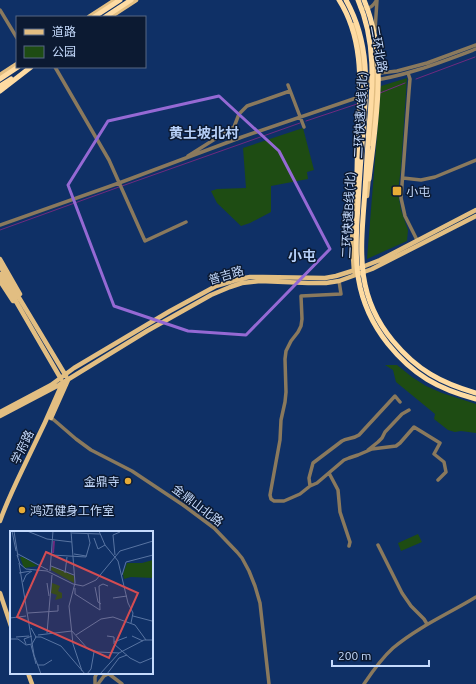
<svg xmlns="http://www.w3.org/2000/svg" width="476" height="684" font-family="Ubuntu,'Noto Sans SC',sans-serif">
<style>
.green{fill:#1e4c13}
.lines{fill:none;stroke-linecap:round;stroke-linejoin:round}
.stream{stroke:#6f2a7f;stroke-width:1}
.minor{stroke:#8a795d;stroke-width:3.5}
.major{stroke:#e2be82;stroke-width:4.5}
.highway{stroke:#fedba2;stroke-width:5}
.marked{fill:none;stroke:#9569d4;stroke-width:3;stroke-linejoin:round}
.poi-dot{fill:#e7ac37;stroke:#0c1a32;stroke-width:1.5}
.labels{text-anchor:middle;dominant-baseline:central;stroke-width:3;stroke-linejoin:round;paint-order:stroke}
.street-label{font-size:12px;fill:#c5dafc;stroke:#0c1a32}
.poi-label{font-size:12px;fill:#c5dafc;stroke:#0c1a32;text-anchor:start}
.quarter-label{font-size:14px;font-weight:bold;fill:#b7d0f8;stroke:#0c1a32}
.inset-river{fill:none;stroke:#6f2a7f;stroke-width:2}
.inset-road{fill:none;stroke:#5874a2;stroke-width:1}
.view{fill:#d34c52;fill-opacity:0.15;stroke:#d34c52;stroke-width:2}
.inset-edge{fill:none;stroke:#c5dafc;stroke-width:2}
</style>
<rect width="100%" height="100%" fill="#0f3066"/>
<path class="green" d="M407,78L401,167L398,193L401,210L408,230L407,241L367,259L381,86Z
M303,128L314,170L307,172L308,179L271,186V212L250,223L241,226L217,203L211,191L217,189L246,188L243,148Z
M385,365H397L412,377L426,386L442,393L476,404V433L461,431L455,432L448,430L434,419L435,414L396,382L393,370Z
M418,534L422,542L401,551L398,543Z"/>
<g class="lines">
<path class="stream" d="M416,79L475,57
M380,93L405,83
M306,121L357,104
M122,186L300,123
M0,230L119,187"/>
<path class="minor" d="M360,7C366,10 372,8 376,1
M0,10L17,38
M375,31L377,0
M55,67L109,160L145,241L186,222
M374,69L375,52
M408,73L410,79L409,91L401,198L405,216L417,240
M364,75L397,71L427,63L476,45
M364,82C403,77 439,63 476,49
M288,85L304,127
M188,156L234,127L239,114L247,106L290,91
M403,178L421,180L435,177L476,160
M0,225L119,183L242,137L362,96
M339,281L341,294L301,296L302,319L301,326L298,332L291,341L286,351L285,359L286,392L285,402L281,420L280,440L270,495L271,499L274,501H284L300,494L310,486L317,483L344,460L349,458L358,455L372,449L396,446L400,443L414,427L440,443L434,454L444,462L446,472L438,480
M49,417L54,420L76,439L91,450L132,471L183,505L214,528L237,552L242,558L249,571L255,586L260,603L269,684
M368,450L378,442L382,438L385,432L402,414L409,410
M329,473L338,490L340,512L350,542L349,546
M310,486L309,478L313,463L342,441C347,438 353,439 359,435L395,396L400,402
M378,545L402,593L411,606L424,619L427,624
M109,674L122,684
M95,684V677L97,673
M98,684L104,676L110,673
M364,684C372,672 382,658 393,648C418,627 448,614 476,597"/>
<path class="major" d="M89,17L115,0
M110,17L136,0
M353,25C364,56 364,87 361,119
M0,75L17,64
M371,144L375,96L374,69
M367,196L369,175
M0,259L20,294
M0,266L66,376
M354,272L352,240L357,172
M0,274L61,379
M0,281L13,301
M0,412L51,385L74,368L170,311L216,286L239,279L250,277H263L325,278L336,276L352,271L380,260L476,210
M0,416L59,385L147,331L211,295L230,287L242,283L260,281L308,283H326L339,281L372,269L476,216
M51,418L68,380
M0,521C7,501 17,481 26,462C39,436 51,410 62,384
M0,593L11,626
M28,673L32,684"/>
<path class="highway" d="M339,0C362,36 361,79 359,120C358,138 357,157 357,175
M346,0C370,43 367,86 363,133C361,157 359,182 358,206C354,259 353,300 388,344C413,375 438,389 476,399
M358,0C376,41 373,84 369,128C367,153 366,178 364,204C360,256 357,298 393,341C417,370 441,383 476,393
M364,0C388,57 376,119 369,179
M94,17L120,0
M105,17L131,0
M0,79L18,67
M0,86L11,79
M0,91L31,67"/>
</g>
<path class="marked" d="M219,96L279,151L330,249L246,335L188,331L114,306L68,185L108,121Z"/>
<g class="poi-dot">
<rect x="392" y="186" width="10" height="10" rx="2"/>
<circle cx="128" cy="481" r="4"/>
<circle cx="22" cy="510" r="4"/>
</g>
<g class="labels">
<g class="street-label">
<text transform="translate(379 49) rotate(80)">二环北路</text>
<text transform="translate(360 115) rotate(-87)">二环快速A线(北)</text>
<text transform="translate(348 215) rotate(-87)">二环快速B线(北)</text>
<text transform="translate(226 275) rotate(-17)">普吉路</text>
<text transform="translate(22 447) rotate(-64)">学府路</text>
<text transform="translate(198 505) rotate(37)">金鼎山北路</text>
</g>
<g class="poi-label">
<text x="406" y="191">小屯</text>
<text x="120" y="481" text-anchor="end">金鼎寺</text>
<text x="30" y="510">鸿迈健身工作室</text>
</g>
<g class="quarter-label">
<text x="204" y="133">黄土坡北村</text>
<text x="302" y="256">小屯</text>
</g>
</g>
<g transform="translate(10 531)">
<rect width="143" height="143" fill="#0f3066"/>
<path d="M10,26H13L28,35L14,37ZM143,29V47L121,46L114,48L113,43L117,32H132ZM42,35L64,45V52L41,39ZM42,52L50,55L48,60L52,62V67L45,69L47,64L41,62Z" fill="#1e4c13"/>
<path class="inset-river" d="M43,22L44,10"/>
<path class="inset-road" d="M2,0L6,20M4,0L8,26M17,0L37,8L62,11M61,0L65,52L59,75L63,113L72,140M89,0L95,14L108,30L118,72L123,82L121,92M62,2L90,3M84,7L88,18L95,14M8,23L38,39M64,23L76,25M7,24L10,33L16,38L37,40L63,53L73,55L86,49L110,20L143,10M42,24L76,26L80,12L78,3M105,24L103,4L110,1M9,32L24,124L31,143M41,35L64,44M40,40L43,0M9,42L21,40M55,42L57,26M112,44L116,31L143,24M13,51L16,44L22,40M37,52L39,65M85,56L88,71L91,73M65,57V63L90,79L89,55L93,53L98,55M103,67L117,65M18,82L48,80V74M123,85L142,90M0,87L16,85M61,99L78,118L88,121L109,122L134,109H143M37,102L42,44M28,104L62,100M66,104L91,88L103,86L125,94L136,109M97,105L104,106V113L120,127L130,132L142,127M122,105L133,110M6,106L19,105M25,106H31L51,115L75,143M0,108H8L16,114L22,113L26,106L21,97M104,111L117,106M16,113L14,108L22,105M21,114L26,133M28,134H34L42,129M77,143L81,138L84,121M90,143L109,122M97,143L109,127L117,124"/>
<path class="view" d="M36,21L128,62L99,127L7,86Z"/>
<rect width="143" height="143" class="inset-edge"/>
</g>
<rect x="16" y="16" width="130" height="52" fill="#0c1a32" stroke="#566783"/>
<rect x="24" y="29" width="20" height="6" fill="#e2be82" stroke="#566783"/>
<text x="52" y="36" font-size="12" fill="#c5dafc">道路</text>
<rect x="24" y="46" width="20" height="12" fill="#1e4c13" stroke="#566783"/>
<text x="52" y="56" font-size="12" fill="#c5dafc">公园</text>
<path d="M332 660v6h97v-6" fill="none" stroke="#c5dafc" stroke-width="2"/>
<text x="338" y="660" font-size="12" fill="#c5dafc" stroke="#0c1a32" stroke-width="3" paint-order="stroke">200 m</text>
</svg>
